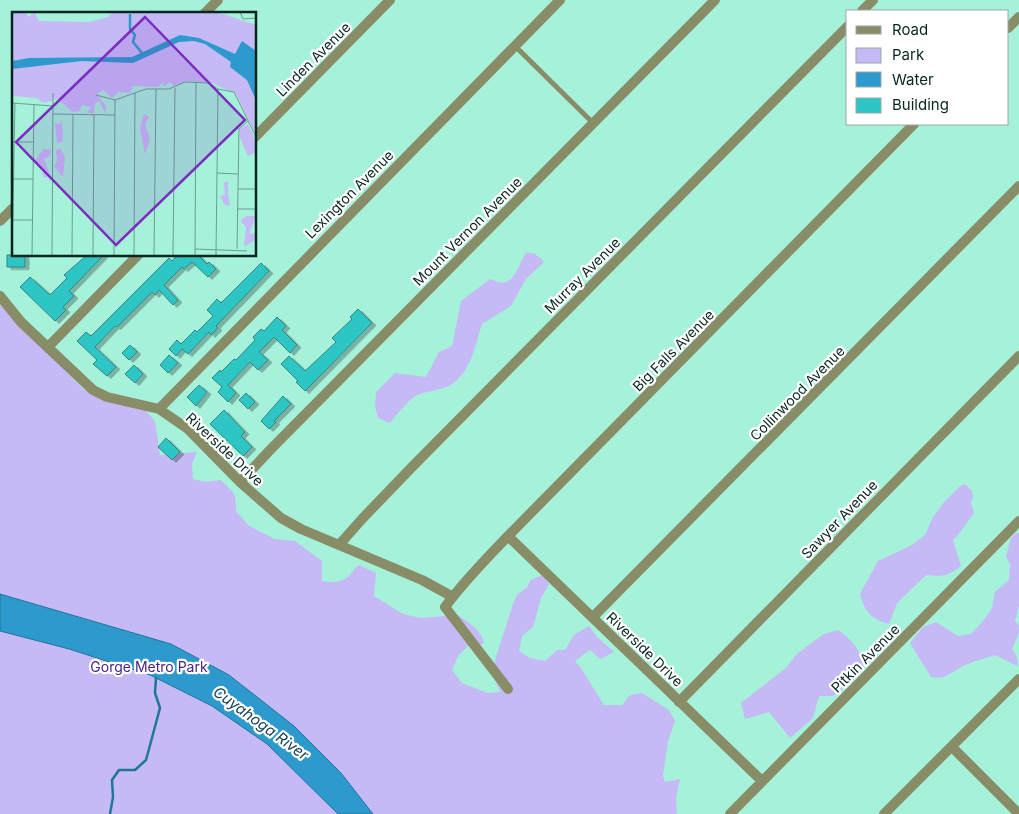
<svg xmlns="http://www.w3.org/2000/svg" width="1019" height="814" font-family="Inter,sans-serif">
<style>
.green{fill:#c5b9f6}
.water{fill:#2d99cc;stroke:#217698}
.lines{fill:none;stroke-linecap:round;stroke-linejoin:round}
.stream{stroke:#217698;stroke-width:2.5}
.building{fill:#2dc6c5;stroke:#318685;filter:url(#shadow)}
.lane{stroke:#888c67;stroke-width:5}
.street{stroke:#888c67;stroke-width:10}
.labels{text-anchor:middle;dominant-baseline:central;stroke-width:4.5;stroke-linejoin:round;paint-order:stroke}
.street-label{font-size:14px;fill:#06261e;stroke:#fff}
.park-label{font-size:14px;fill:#462584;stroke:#fff}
.water-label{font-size:15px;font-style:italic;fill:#154156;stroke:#fff}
.inset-river{fill:none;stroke:#2d99cc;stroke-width:2.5}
.inset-road{fill:none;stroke:#66a08f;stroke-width:1}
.view{fill:#7b2cbf;fill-opacity:0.15;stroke:#7b2cbf;stroke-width:2.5}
.inset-edge{fill:none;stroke:#06261e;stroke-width:2.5}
</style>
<defs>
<filter id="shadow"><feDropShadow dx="4" dy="2.5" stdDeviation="0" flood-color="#0004"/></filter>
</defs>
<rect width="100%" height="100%" fill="#a6f1da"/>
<path class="green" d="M526,253C534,252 539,256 544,262L526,279L511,306L482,324C476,343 472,366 457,380C445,392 427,389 414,397C405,404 397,414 390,423L378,418L375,407L376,392L395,373L426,377L439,352L452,346L461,301L490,279C494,280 499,283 502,283C515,283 520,261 526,253Z
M0,304L83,389L99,398L145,410L155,421L160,455L197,452L192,464L193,479L206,482L221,480C233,492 237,493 236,511L249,526L275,539L295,541L322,561V581C331,583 341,583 349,576C353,572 354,568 359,565L376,573L374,596L403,614L421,618L458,615C469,623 482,630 484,644L469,645L458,656L452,670L462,683L488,693L500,692L492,673L496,657L513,604L517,595L527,587L531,580L542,575L549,584L541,598L533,627L522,636L519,651L530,658L545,661L557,650H565L574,635L589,626L598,638L614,652L600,659L590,650L575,661C587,674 594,691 604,705H622L630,695L642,693L669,710L675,721L668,741L663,776L665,782L680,779L676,798L677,814H0Z
M965,484L972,491L973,498L971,502L974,513C966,522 962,532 953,540L961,566C948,576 942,577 926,575L897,603L889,624C870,619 865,611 860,594L878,561L912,545L925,535L933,517L945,501L960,486Z
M1016,533H1019V606L1015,621L1019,626V633L1012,649C1016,654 1019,659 1017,666L995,655C986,658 977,660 968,664C954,669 947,681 931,677L910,643L923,627L936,622L958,636L971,634L983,621L992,608L995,592L1009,580L1010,565L1006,556L1011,538Z
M838,630C853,641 858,647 864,664L859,675L833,696H819L813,718L790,738L769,712L745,719L741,703L786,668L796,655L810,644L824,634Z"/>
<path class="water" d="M0,594L171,644L229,675L294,726L341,773L373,814H338L267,744L212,706L150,675L69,649L0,631Z"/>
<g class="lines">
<path class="stream" d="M110,814L113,797L112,780L119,770H135L146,760L160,708L155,693L156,678"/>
</g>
<path class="building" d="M7,255H25V267H7Z
M87,255H104L69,291L74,296L63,307L66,310L55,321L20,287L30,277L50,295L67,278L64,275Z
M177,255H198L207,264L209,262L216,269L208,277L192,262L184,269L182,267L164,285L178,300L173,305L159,290L155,295L152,292L117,327L115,326L95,347L116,367L107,376L93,364L97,360L77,341L86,332L91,336L169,258L172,261Z
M261,263L269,271L216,326L218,328L211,335L209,332L188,354L182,349L176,356L169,349L177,340L181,344L195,330L197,332L213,316L207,310L217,299L221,303Z
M358,309L372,323L305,391L296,382L298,381L281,364L289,356L305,371L336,342L332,338L352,319L350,317Z
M277,317L286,326L282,330L297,345L290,353L274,337L259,352L268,360L258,370L250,362L228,385L236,393L228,402L218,392L222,387L212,378L220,370L221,372L234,359L236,360L255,340L253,337L261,329L264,331Z
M130,345L137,352L129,360L122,353Z
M169,355L178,363L168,373L160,365Z
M134,365L143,374L135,383L125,374Z
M199,385L207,392L196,406L187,397Z
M246,393L255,402L248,409L239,400Z
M283,396L291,404L274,421L276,422L269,429L261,421Z
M224,410L245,432L241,436L252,447L243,456L210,424Z
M166,438L180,452L172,460L158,447Z"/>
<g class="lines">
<path class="lane" d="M515,46L593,123"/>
<path class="street" d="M862,11L873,0
M204,14L218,0
M1008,28L1019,17
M255,137L390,0
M0,221L14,207
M0,296L21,322L93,390L107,397L159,409L188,429L240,482L281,518L301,529L339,545L422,580L453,597
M48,347L138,255
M159,409L560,0
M240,482L271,449L715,0
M508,536L762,781
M339,545L362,519L412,467L848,26
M593,617L1019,186
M508,689L445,607C464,581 486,559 508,536L914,124
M679,702L1019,356
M952,747L1019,814
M730,814L1019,521
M884,814L1019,679"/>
</g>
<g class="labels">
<g class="street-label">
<text transform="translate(313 59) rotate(-45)">Linden Avenue</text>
<text transform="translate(349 194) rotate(-45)">Lexington Avenue</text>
<text transform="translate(467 231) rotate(-45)">Mount Vernon Avenue</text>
<text transform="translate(582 275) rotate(-45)">Murray Avenue</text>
<text transform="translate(673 350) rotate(-45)">Big Falls Avenue</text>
<text transform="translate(797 393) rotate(-45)">Collinwood Avenue</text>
<text transform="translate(225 449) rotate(43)">Riverside Drive</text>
<text transform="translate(839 519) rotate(-46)">Sawyer Avenue</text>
<text transform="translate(645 649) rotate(44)">Riverside Drive</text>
<text transform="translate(865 658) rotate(-45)">Pitkin Avenue</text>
</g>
<g class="park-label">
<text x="149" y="666">Gorge Metro Park</text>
</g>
<g class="water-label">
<text transform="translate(261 723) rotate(36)">Cuyahoga River</text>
</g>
</g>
<g transform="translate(12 12)">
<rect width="244" height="244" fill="#a6f1da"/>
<path d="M0,0H13L17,5L22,0L27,9L77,10L96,5L101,0H205L244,13V123L224,82L200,71L175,69L162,74L157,70L153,75L150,71L146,75L121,74L118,81L107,80L100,86L91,78L85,82L94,94V102L87,89L83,91L82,101H75L79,95L70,93L67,99L61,100L46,87L32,91L24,86L0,84ZM132,102L137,105L133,113L138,127L133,142L128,116ZM50,108L51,129L45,131L43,111L48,112ZM236,112L244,129V140L236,144L228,126V117ZM31,137L39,138L38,144L32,147L39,166L31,165L30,156L23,149ZM49,137L53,145L51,165L42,154L45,149L44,138ZM216,169V181L218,194L213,193L208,184L213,183L212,171ZM244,204L237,222L244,221V227L232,235L234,215L228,209L234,204Z" fill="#c5b9f6"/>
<path d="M168,23L187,26L223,42L230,29L244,39V88L235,68L218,55L219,50L193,32L182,29L167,30L121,51L70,49L0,57V49L17,46L120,45Z" fill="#2d99cc"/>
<path class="inset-river" d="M118,2V17L123,23L121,30L130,41"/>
<path class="inset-road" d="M228,0L231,7L244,6M84,83L103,88M103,88L134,77H157L173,70L197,71L206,77L222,80L244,125M0,91L41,94M41,102L103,103M0,130H21M205,161L226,162M0,167H21M226,177H244M226,197H244M0,208H20M183,237L235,239M225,237L227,117L236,109M0,243L3,91M20,243L22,93M40,243L41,81M60,243L61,103M81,243L82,103M102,243L103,88M122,243L123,81M142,243L144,77M161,243L163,76M183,243L184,70M204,243L206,77"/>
<path class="view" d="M133,5L233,108L104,233L4,130Z"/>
<rect width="244" height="244" class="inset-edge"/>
</g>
<rect x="846" y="10" width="162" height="115" fill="#ffffff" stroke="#9ba8a5"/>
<rect x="856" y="26" width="25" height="8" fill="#888c67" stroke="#9ba8a5"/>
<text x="892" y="35" font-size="15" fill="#06261e">Road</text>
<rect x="856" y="48" width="25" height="15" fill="#c5b9f6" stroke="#9ba8a5"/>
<text x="892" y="60" font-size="15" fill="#06261e">Park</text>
<rect x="856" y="72" width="25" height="15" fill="#2d99cc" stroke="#9ba8a5"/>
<text x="892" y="85" font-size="15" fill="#06261e">Water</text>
<rect x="856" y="98" width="25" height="15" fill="#2dc6c5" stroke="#9ba8a5"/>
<text x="892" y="110" font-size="15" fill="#06261e">Building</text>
</svg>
